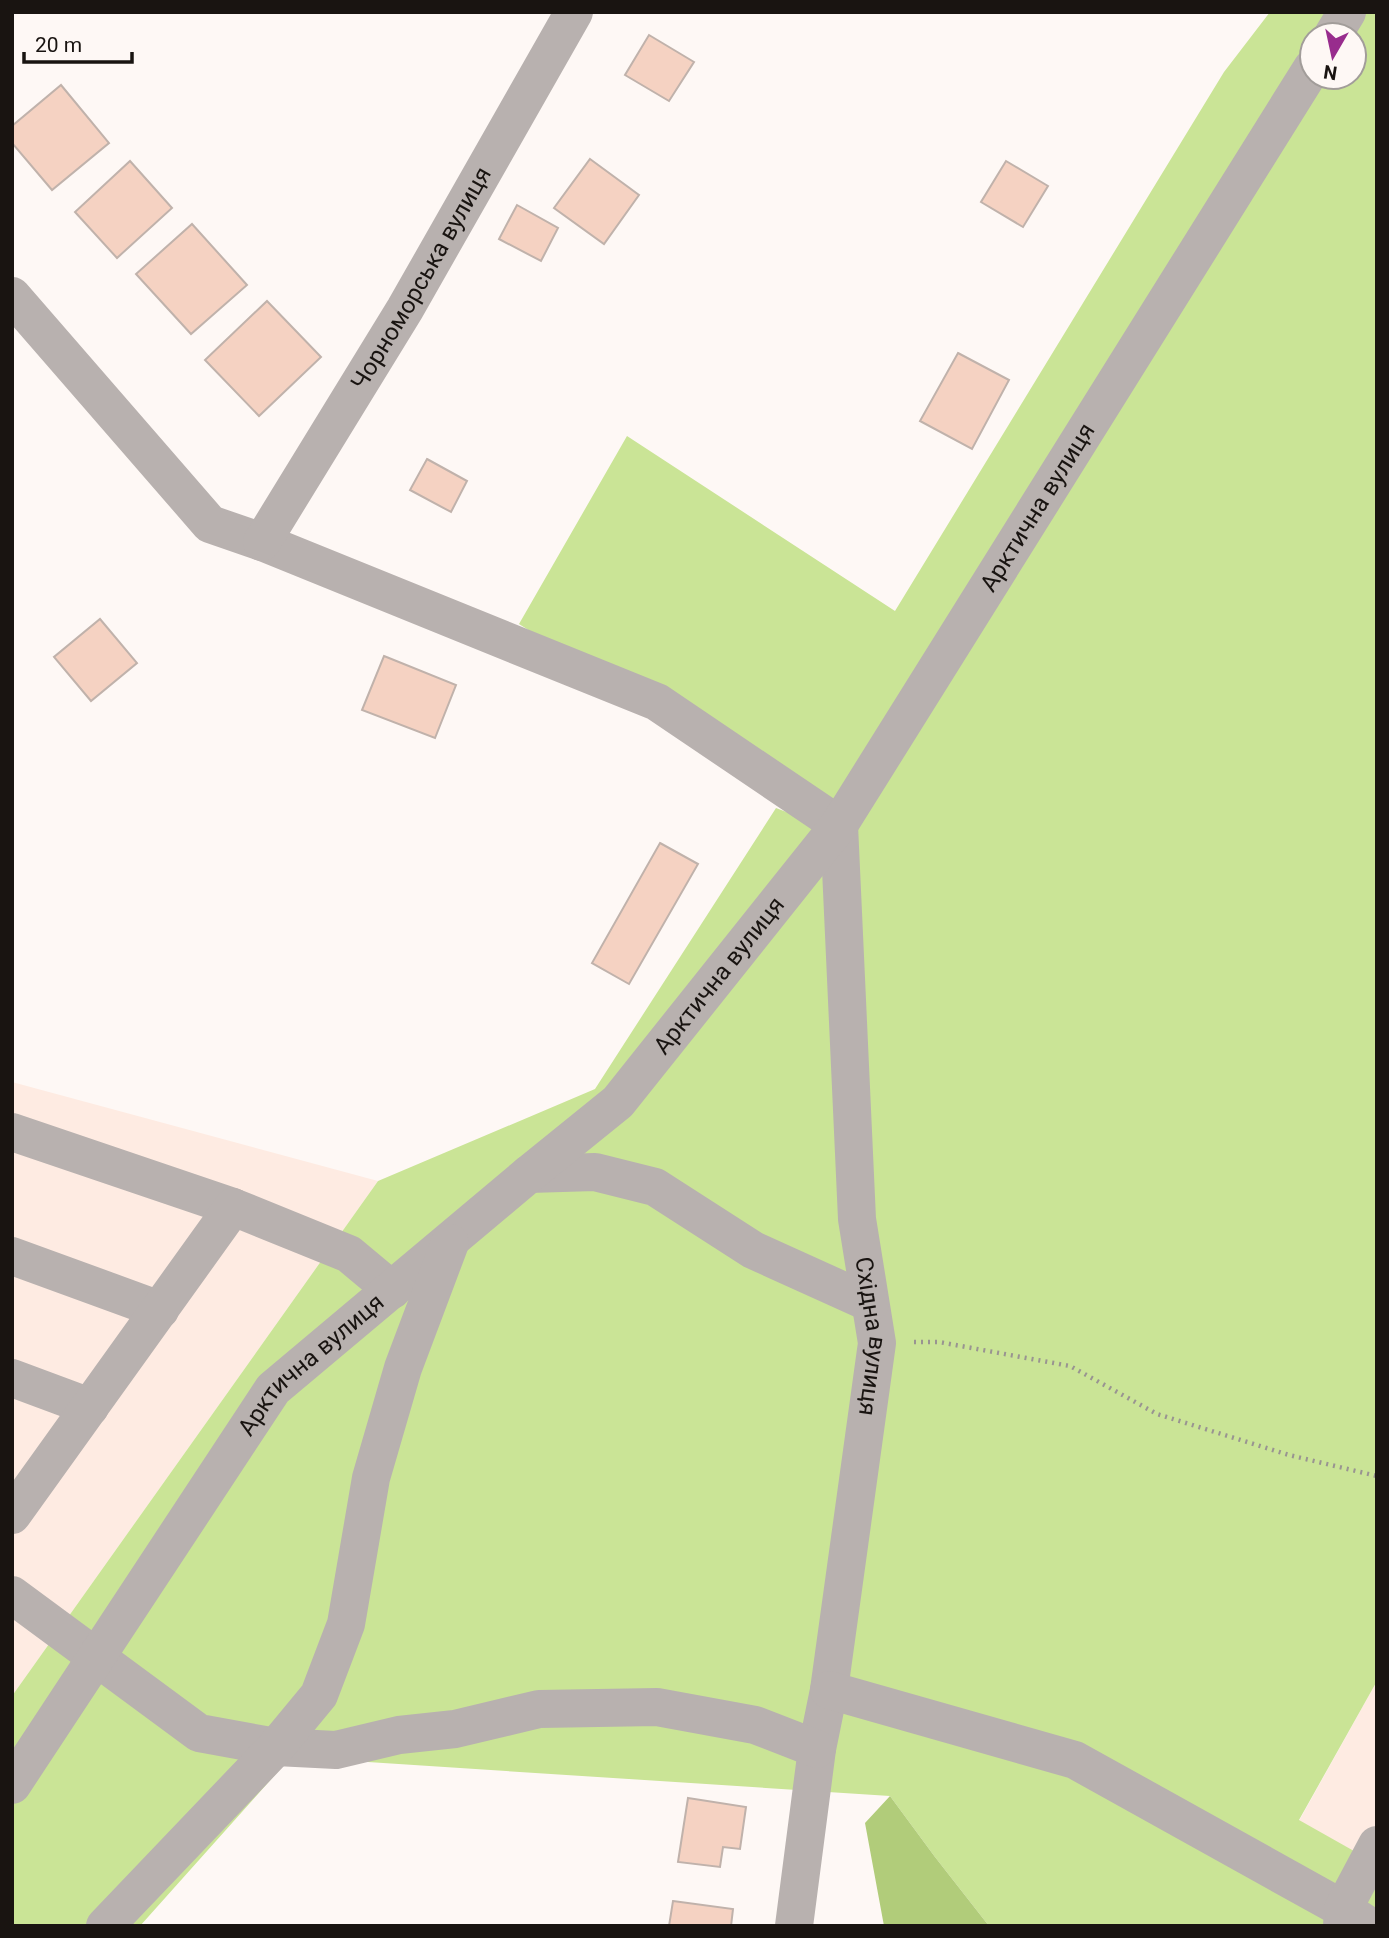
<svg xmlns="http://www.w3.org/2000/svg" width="1389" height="1938" font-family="Roboto,sans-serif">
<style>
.built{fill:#feebe2}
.green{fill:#cae496;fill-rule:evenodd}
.forest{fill:#b1cc7a}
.building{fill:#f5d2c2;stroke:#c0b2ab;stroke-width:2}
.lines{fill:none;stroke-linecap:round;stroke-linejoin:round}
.path{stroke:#999491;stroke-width:4.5;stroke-dasharray:2 5;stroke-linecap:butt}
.minor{stroke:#b8b1af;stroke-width:38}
.labels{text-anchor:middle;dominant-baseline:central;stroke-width:7;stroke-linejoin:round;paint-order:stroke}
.street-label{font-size:24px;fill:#191411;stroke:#fef8f5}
</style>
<rect width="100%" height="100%" fill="#fef8f5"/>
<path class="built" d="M12,1082L378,1181L12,1696Z
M1377,1681V1864L1299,1821Z"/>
<path class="green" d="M1270,12H1377V1681L1299,1820L1377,1864V1926H989L935,1857L890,1796L291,1757L140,1926H12V1696L378,1181L595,1089L776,808L857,839L519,624L627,436L895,611L1224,72ZM1312,35H1354V77H1312Z"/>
<path class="forest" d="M890,1796L935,1857L989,1926H884L865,1823Z"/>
<path class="building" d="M649,35L694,62L669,101L625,75Z
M61,85L109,143L52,190L12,143V126Z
M590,159L639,195L604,244L554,208Z
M130,161L172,208L117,258L75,212Z
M1006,161L1048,186L1023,227L981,202Z
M517,205L558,228L541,261L499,239Z
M192,224L247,285L191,334L136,274Z
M267,301L321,357L259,416L205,360Z
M958,353L1009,380L972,449L920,421Z
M427,459L467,481L451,512L410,490Z
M100,619L137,663L91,701L54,657Z
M384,656L456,685L435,738L362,710Z
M660,843L698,864L629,984L592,963Z
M688,1798L746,1807L740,1849L723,1847L720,1867L678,1862Z
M673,1901L733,1909L731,1926H669Z"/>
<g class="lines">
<path class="path" d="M914,1342H939L1070,1366L1157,1414L1289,1455L1377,1476"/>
<g class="minor">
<path d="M1333,35L1347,12"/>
<path id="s1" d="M12,296L210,524L262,542L657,702L839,825L857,1219L877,1343L829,1690L817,1749L794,1926"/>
<path id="s2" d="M262,542L405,309L574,12"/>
<path d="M12,1132L233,1207"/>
<path d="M529,1174L595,1172L655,1187L753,1250L870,1303"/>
<path d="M12,1256L160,1310"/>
<path d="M12,1378L90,1407"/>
<path d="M12,1515L233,1207L349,1254L392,1290"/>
<path d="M12,1595L199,1733L276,1747L336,1750L399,1735L455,1729L539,1709L657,1707L755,1725L817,1749"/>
<path d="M829,1690L1075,1760L1343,1909L1342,1926"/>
<path id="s3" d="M12,1785L273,1389L529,1174L618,1102L839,825L1312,68"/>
<path d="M105,1926L276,1747L319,1695L346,1624L371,1478L403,1368L450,1243"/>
<path d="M1369,1926L1343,1909L1377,1845"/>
</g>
</g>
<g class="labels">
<g class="street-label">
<text stroke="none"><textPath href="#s2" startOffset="308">Чорноморська вулиця</textPath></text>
<text stroke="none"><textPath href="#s3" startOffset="1652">Арктична вулиця</textPath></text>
<text stroke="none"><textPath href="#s3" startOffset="1085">Арктична вулиця</textPath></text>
<text stroke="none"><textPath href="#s1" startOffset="1516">Східна вулиця</textPath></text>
<text stroke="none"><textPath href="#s3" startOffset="518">Арктична вулиця</textPath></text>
</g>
</g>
<rect width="1389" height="1938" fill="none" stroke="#191411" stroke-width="28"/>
<g transform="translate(1333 56) rotate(189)"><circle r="33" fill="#fef8f5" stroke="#a29d9a" stroke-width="2"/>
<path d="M0-5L12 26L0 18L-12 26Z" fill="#982c8d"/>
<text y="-10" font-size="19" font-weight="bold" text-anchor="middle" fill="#191411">N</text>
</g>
<path d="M24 52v10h108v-10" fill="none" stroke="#191411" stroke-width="3.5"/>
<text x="35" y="52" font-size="21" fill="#191411" stroke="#fef8f5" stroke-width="5" paint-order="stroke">20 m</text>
</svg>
